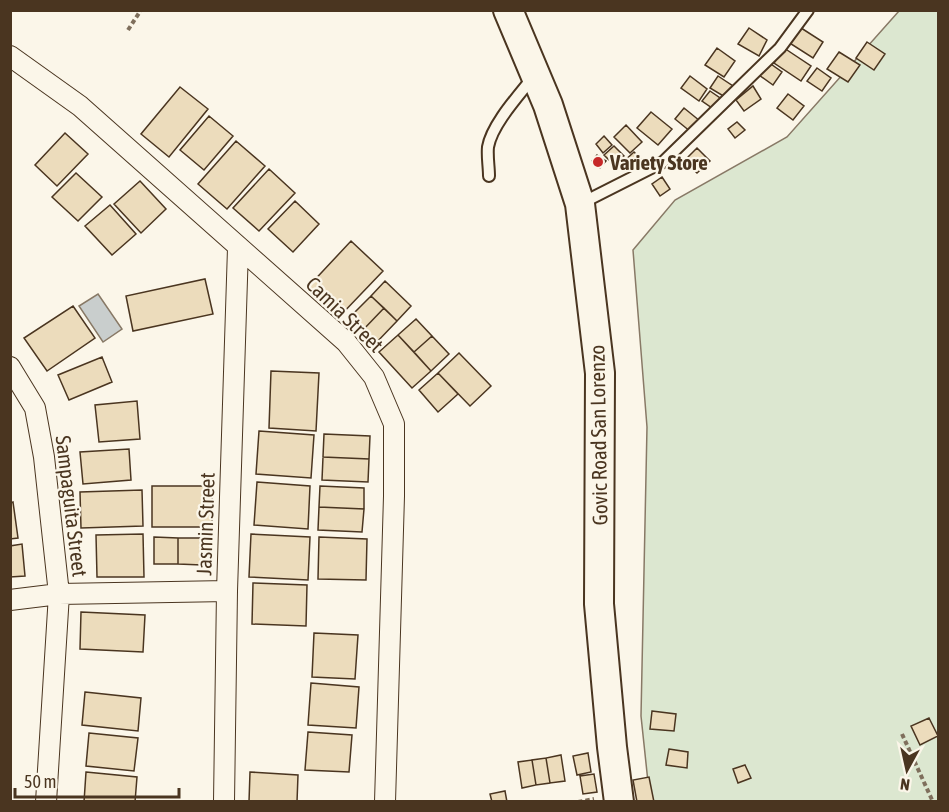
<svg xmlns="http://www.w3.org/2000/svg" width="949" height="812" font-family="'Asap Condensed',sans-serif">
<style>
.green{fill:#dce7d0;stroke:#887966;stroke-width:1.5}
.water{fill:#c9cecd;stroke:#887966;stroke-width:1.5}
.building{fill:#ecdcbc;stroke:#4a3520;stroke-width:1.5}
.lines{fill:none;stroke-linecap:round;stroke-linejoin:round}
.service-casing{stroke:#4a3520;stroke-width:14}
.minor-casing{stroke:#4a3520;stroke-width:22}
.secondary-casing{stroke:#4a3520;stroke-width:32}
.path{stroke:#7f6f5c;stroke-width:4;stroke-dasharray:4.5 3;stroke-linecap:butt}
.service{stroke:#fbf6e9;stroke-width:10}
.minor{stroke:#fbf6e9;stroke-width:20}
.secondary{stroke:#fbf6e9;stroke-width:28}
.poi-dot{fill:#c62828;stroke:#fbf6e9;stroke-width:2}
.labels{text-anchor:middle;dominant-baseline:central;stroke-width:4.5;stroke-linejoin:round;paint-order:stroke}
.poi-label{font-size:21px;font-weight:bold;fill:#4a3520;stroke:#fbf6e9;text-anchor:start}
.street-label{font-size:21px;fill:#4a3520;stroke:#fbf6e9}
</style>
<rect width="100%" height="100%" fill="#fbf6e9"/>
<path class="green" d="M899,11H938V801H650L641,716L647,427L633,250L675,200L787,137Z"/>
<path class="water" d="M98,294L122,329L103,342L79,306Z"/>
<path class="building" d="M798,26L823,42L813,58L788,42Z
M749,28L767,40L759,56L738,44Z
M867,42L885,54L874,70L856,58Z
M717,48L735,61L724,77L705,65Z
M784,48L811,66L801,81L774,63Z
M839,52L860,65L848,82L827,69Z
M768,62L782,72L773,85L759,75Z
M817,68L831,78L822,91L807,81Z
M690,76L707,89L699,101L681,88Z
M718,76L733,86L725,97L710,88Z
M753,86L761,99L744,111L736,100Z
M180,87L208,109L169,157L141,134Z
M710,91L723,100L715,110L702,101Z
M788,94L804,106L793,120L777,108Z
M684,108L700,121L691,132L675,119Z
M651,112L672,129L658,145L637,128Z
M209,116L233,136L204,170L180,150Z
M737,122L745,130L735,138L728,129Z
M626,125L642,142L630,153L614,137Z
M65,133L88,154L57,186L35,165Z
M604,136L612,145L603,153L596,144Z
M236,141L265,166L227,209L198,184Z
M614,146L624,156L614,165L604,155Z
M697,148L710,161L697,173L684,161Z
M634,152L644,162L633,174L622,163Z
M597,155L606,161L600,168L592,161Z
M269,169L295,193L259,231L233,208Z
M76,173L102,197L78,221L52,197Z
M662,177L670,189L660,196L652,184Z
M140,181L166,209L141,233L114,204Z
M295,201L319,224L293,252L268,229Z
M110,205L136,234L112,255L85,226Z
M351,241L383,271L339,317L308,287Z
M205,279L213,314L133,331L126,296Z
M385,281L411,306L397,321L371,296Z
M371,296L384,308L362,331L349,318Z
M73,306L95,338L47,371L24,338Z
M384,308L397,321L375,344L362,331Z
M416,319L432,336L414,352L398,335Z
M398,335L431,371L412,388L379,352Z
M432,336L449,354L431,371L414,352Z
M459,353L491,386L470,406L438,373Z
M102,357L112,382L69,400L58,375Z
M271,371L319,373L316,431L269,428Z
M438,373L458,394L438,412L419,390Z
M137,401L140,439L99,442L95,405Z
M259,431L314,435L311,478L256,474Z
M324,434L370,436L369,459L323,457Z
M129,449L131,480L83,484L80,452Z
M323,457L369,459L368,482L322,480Z
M257,482L310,486L308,529L254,525Z
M152,486H212V527H152Z
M320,486L364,488V509L319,507Z
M142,490L143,526L81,528L80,492Z
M13,502L18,538L10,539V503Z
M319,507L364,509L362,532L318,530Z
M143,534L144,577H97L96,535Z
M251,534L310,537L308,580L249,577Z
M154,537L178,538V564H154Z
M319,537L367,539L366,580L318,579Z
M178,538H202V565L178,564Z
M22,544L25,576L10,577V546Z
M253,583L307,585L306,626L252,624Z
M81,612L145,615L143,652L80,649Z
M314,633L358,635L355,679L312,677Z
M311,683L359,687L356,728L308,725Z
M85,692L141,698L138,731L82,725Z
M652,711L676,714L674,731L650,729Z
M929,718L938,736L920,745L911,726Z
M308,732L352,735L349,772L305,770Z
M89,733L138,738L134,771L86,766Z
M669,749L688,752L687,768L666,765Z
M588,753L591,772L577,775L573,756Z
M561,755L565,781L550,783L546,758Z
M546,758L550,783L536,785L532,760Z
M532,760L536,785L522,788L518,762Z
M745,765L751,778L738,783L733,769Z
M86,772L137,777L135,802H84Z
M250,772L298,775L297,802H249Z
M594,774L597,792L583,794L580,776Z
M649,777L654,802H637L633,780Z
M505,791L507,802H492L490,794Z"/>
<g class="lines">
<g class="service-casing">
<path id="service" d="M489,176C489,167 487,156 488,147C492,124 520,94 534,76
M580,204L663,162L780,48L808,10"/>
</g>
<g class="minor-casing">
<path id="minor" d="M10,56L80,106L346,342L374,377L394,424V496L385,802
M10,367L35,408L44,457L59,594L46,802
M10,600L59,594L227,591
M224,802L227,591L238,248"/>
</g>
<g class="secondary-casing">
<path id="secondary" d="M508,10L548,105L580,204L600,373L599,604L612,747L619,802"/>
</g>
<path class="path" d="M128,30L141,10
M902,734L933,802
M578,802L594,799"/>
<use href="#service" class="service"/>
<use href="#minor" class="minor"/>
<use href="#secondary" class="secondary"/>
</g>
<circle class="poi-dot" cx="598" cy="162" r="6"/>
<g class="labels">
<g class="poi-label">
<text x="610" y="162">Variety Store</text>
</g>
<g class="street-label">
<text transform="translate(345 314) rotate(44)">Camia Street</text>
<text transform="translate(598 435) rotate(-91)">Govic Road San Lorenzo</text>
<text transform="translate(72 506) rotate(83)">Sampaguita Street</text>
<text transform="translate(205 524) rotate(-88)">Jasmin Street</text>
</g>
</g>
<rect width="949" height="812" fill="none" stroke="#4a3520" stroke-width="24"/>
<g transform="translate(907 770) rotate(188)" stroke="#fbf6e9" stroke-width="4.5" paint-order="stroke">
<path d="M0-4.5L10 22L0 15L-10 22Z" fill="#4a3520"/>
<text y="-9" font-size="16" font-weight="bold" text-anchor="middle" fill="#4a3520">N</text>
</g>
<path d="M15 788v9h164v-9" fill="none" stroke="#4a3520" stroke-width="3"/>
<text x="24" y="788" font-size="18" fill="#4a3520" stroke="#fbf6e9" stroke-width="4.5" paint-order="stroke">50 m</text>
</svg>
